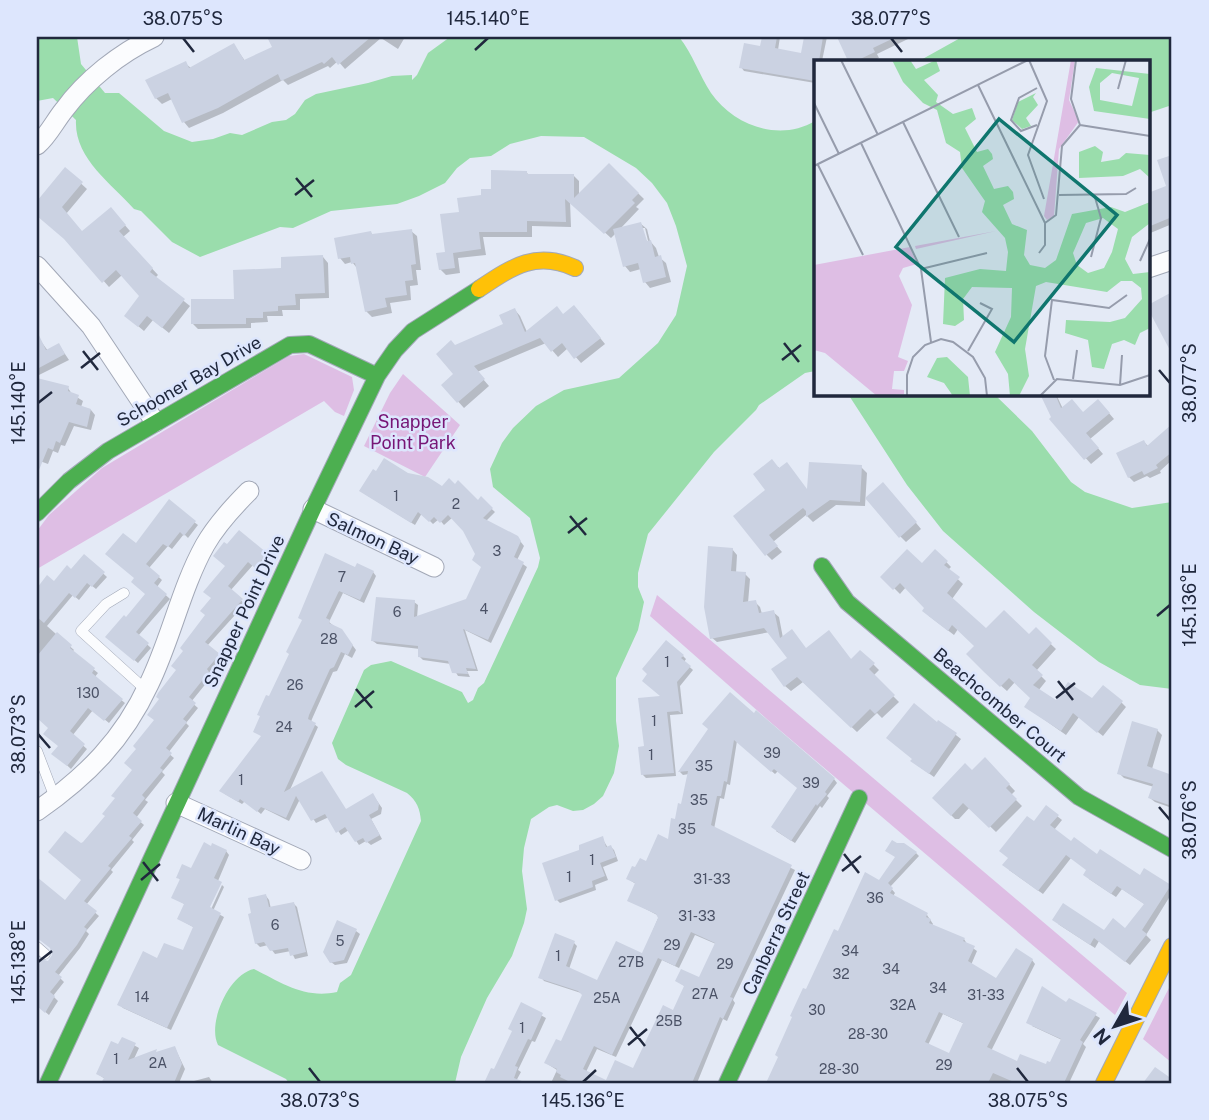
<svg xmlns="http://www.w3.org/2000/svg" width="1209" height="1120" font-family="'Public Sans',sans-serif">
<style>
.green{fill:#debee4}
.water{fill:#9addac}
.shadow{fill:#0003;fill-rule:evenodd}
.building{fill:#cbd2e2;fill-rule:evenodd}
.lines{fill:none;stroke-linecap:round;stroke-linejoin:round}
.lane-casing{stroke:#a2a8b7;stroke-width:11}
.street-casing{stroke:#a2a8b7;stroke-width:21}
.fast-casing{stroke:#a2a8b7;stroke-width:18}
.slow-casing{stroke:#a2a8b7;stroke-width:18}
.lane{stroke:#fbfcfe;stroke-width:10}
.street{stroke:#fbfcfe;stroke-width:19}
.fast{stroke:#4caf50;stroke-width:16}
.slow{stroke:#ffc107;stroke-width:16}
.ticks{fill:none;stroke:#20283d;stroke-width:2.5}
.labels{text-anchor:middle;dominant-baseline:central;stroke-width:5;stroke-linejoin:round;paint-order:stroke}
.number-label{font-size:14px;fill:#4b5266}
.street-label{font-size:18px;fill:#20283d;stroke:#dde6fd}
.park-label{font-size:18px;fill:#771676;stroke:#dde6fd}
.inset-road{fill:none;stroke:#969cac;stroke-width:2}
.view{fill:#0f766e;fill-opacity:0.15;stroke:#0f766e;stroke-width:3.5}
.inset-edge{fill:none;stroke:#20283d;stroke-width:3.5}
.neatline{fill:none;stroke:#20283d;stroke-width:2.5}
.ticks-label{font-size:18px;text-anchor:middle;fill:#20283d}
</style>
<rect width="100%" height="100%" fill="#e4eaf6"/>
<path class="green" d="M304,354L352,377L354,390L344,416L335,412L324,401L37,569V531L49,515L102,468L289,356Z
M403,374L460,425L425,477L364,446L390,393Z
M657,595L1127,993L1115,1015L769,721L650,616Z
M1172,982V1063L1143,1039Z"/>
<path class="water" d="M37,37H77L81,64L105,93H119L164,131L192,142L213,139L230,133L242,135L272,122L286,120L295,114L305,100L316,94L368,83L392,76L412,75V80L417,75L428,53L450,37H679C693,54 699,75 711,93C734,126 780,142 815,121V371L805,373L759,405L756,410L714,452L648,534L638,573V587L644,602L638,630L616,678V721L619,746L614,773L603,796L594,804L583,810L573,811L557,805L549,807L531,819L524,848L522,871L527,909L524,923L512,956L487,998L461,1057L455,1083H289L286,1079L218,1045C207,1023 229,974 254,969C282,983 305,999 337,992L340,983L351,975L421,821C420,809 417,801 407,793L346,765L338,759L332,743L364,670L371,665L391,661L462,692L468,703L473,700L478,688L484,683L538,567L540,558L530,518L493,487L490,469L502,443L513,428L536,406L564,390L619,378L658,343L676,315L687,266L676,226L667,203L652,183L636,168L584,137L541,136L510,144L491,156L470,158L457,168L445,183L419,196L397,204L331,211L293,228L280,227L200,257L172,242L141,211L134,209C111,183 74,158 76,120L53,98L37,101Z
M962,37H1172V105L1148,113V61H919Z
M848,394H994L1032,431L1071,482L1085,492L1132,508L1172,502V689L1140,685L1099,662L1034,612L943,531L907,485Z"/>
<path class="shadow" d="M277,37H297L299,42L305,37H405L398,49L381,38L345,69L338,61L330,68L328,66L288,85L283,80L223,113L189,128L184,122L172,99L162,104L156,98L148,81L185,63L192,69L234,45L245,61L274,48L271,40Z
M764,37H780L778,50L802,55L806,37H827L822,61H815V83L744,71L741,67L762,49Z
M839,37H907L908,39L877,54L879,58L873,61H850Z
M1172,157V224L1148,234V195L1168,187L1159,161Z
M609,165L644,199L636,207L639,209L620,229L641,224L647,229L650,241L656,248L659,257L666,263L671,282L650,288L645,282L641,269L630,272L625,266L616,233L611,238L570,201L571,227L532,226V237H483L486,255L458,258L460,273L446,275L440,269L461,213L493,190L526,172L529,175H573L579,181V196ZM641,228H645L650,249Z
M65,169L87,189L66,214L83,233L116,215L130,231L123,237L158,275L155,278L190,306L169,333L153,320L144,331L132,321L142,296L122,275L109,287L69,241L37,215V203Z
M411,231L417,236L421,270H416L418,285L410,286L411,300L390,303L392,313L372,317L366,311L357,268L352,262L345,264L340,258L371,233L374,236Z
M323,257L328,263L329,298L300,299V310H282L283,316H267L268,322L251,323V328L198,329L193,324L236,300L283,270Z
M515,310L520,316L527,332L564,316L580,313L605,344L581,363L568,348L558,357L546,343L477,372L489,386L464,408L443,385L456,374L455,347L505,325Z
M38,337L48,351L59,345L69,360L37,376Z
M41,381L68,388L72,394L83,401L81,407L91,410L95,415L91,430L74,426L65,446L61,445L58,453L53,451L48,464L37,460V396Z
M1042,394H1056L1063,409L1084,414L1103,406L1114,419L1090,439L1103,454L1091,464L1051,419L1053,417Z
M1172,427V460L1160,471L1161,473L1150,478L1147,476L1134,482L1129,477L1144,442L1149,447Z
M778,467L809,492L861,467L867,473L865,506L836,505L813,522L806,515L773,542L782,552L772,560L767,555L768,490Z
M408,475L478,502L481,499L495,512L486,521L517,537L524,546L517,560L527,567L491,643L465,630L478,671H467L470,677L458,676L451,664L423,660L420,657V649L377,644L373,641L414,602L418,605L417,618L467,600L483,567L464,530L453,517L444,525L439,519L433,524L422,513L415,525L365,494Z
M889,490L921,529L906,542L900,536Z
M194,522L198,525L188,538L184,534L172,549L168,546L149,568L162,580L157,587L170,599L138,636L151,648L138,663L107,637L127,619L147,594L136,578V546Z
M240,532L269,558L259,570L253,565L230,591L245,604L207,646L222,658L209,674L212,676L191,702L198,708L186,723L189,726L168,753L174,758L162,772L165,775L145,800L148,802L136,818L144,825L132,840L134,842L111,870L113,872L86,905L99,916L86,931L89,934L80,948L58,976L64,982L53,996L58,1001L49,1015L37,1005V966L41,961L47,963L53,959V933L37,920V880L65,903L83,880L81,845L107,816L134,770L138,749L156,720L207,616L227,566V547Z
M732,549L737,555L736,573L745,574L750,579L748,603L755,602L760,607L762,614L773,612L779,617L783,638L807,649L873,664L879,670L873,676L899,702L882,718L877,713L857,732L803,682L791,691L785,686L789,658L770,632L717,642L711,637Z
M936,551L951,567L948,570L963,584L952,599L986,631L1029,637L1036,630L1056,649L1036,671L1046,681L1038,691L1057,703L1121,702L1126,707L1103,736L1079,717L1066,735L1032,711V698L1015,682L1007,691L991,677L976,646L958,629L954,635L929,616L927,608L906,587L900,594L883,577L922,566Z
M84,556L107,577L96,589L91,585L79,600L73,595L47,626L74,650L72,652L98,673L94,678L125,703L109,723L93,710L72,736L87,749L71,769L54,753L60,746L51,728L37,717V591L48,578L54,583L71,571Z
M355,569L373,572L376,576L364,603L343,593L329,622L345,635L356,650L352,658L345,654L337,671L333,672L312,719L311,722L318,727L289,792L346,811L373,795L382,808L381,814L371,819L382,839L371,845L366,841L359,845L349,830L341,835L329,817L316,823L300,799L289,821L265,809L261,814L245,801L242,804L225,794L263,737L255,731L291,655Z
M683,656L686,659L684,662L693,670L680,686L683,714L670,715L676,776L646,778L643,775L646,748L664,697L644,681Z
M939,722L961,739L934,777L917,765L914,759Z
M710,729L834,779L837,783L827,796L829,798L822,808L820,806L795,843L776,831L799,788L778,771L775,774L737,741L730,785L727,784L724,799L720,798L714,829L795,870L733,1000L735,1003L727,1021L723,1019L697,1083H551L557,1070L546,1063L562,1043L584,994L544,981L541,977L574,943L577,946L569,969L598,983L642,956L659,916L629,900L636,884L628,879L669,842L683,806L689,774L683,775L680,772ZM695,935L716,944L700,980L677,981L686,987L674,1012L634,1070L606,1082L586,1072L597,1049L616,1057L662,960L679,968Z
M1157,730L1162,735L1152,769L1172,776V808L1155,802L1150,798L1154,787L1124,778L1119,773Z
M985,759L1015,791L1011,795L1022,806L996,832L970,807L959,819H955L936,800L972,773Z
M1057,816L1062,820L1054,830L1071,843L1140,878L1172,889V893L1146,935L1151,940L1130,965L1099,941L1095,948L1058,924L1104,932L1125,930L1146,905L1122,889L1116,897L1089,879L1088,870L1071,858L1043,894L1009,870L1034,824Z
M602,838L608,848L611,847L614,850L618,861L603,867L608,880L595,885L596,890L560,903L557,900L581,851Z
M226,851L229,855L204,914L208,916L222,885L224,887L213,911L224,917L171,1030L123,1008L119,1004L158,960L184,953L195,928L179,919L186,905L173,897L181,881L178,877Z
M916,853L919,856L890,887L895,893L892,898L927,915L933,924L932,926L964,939L967,944L977,951L971,965L996,980L1032,960L1035,964L991,1051L1017,1063L1047,1067L1051,1064L1062,1040L1032,1026L1067,1005L1070,1000L1100,1018L1083,1044L1086,1047L1069,1083H927L918,1079L916,1083H767L780,1058L807,992L838,933L880,883ZM943,1014L965,1024L950,1055L928,1045Z
M266,896L269,900L271,909L294,904L297,907L308,956L295,959L291,951L275,954L268,945L260,947L256,943Z
M356,931L360,934L347,963L335,965L331,962Z
M522,1005L546,1018L535,1042L532,1041L518,1070L521,1072L515,1083H486L492,1070L494,1071L513,1032Z
M123,1039L139,1048L133,1061L175,1048L185,1069L179,1083H103L105,1079L98,1074Z
M209,1077L213,1083H195L194,1081Z"/>
<path class="building" d="M267,37H371L338,65L332,57L324,64L322,62L281,81L278,74L218,108L182,123L168,93L155,99L145,80L186,61L189,68L234,43L244,60L272,47Z
M762,37H777L775,48L801,53L804,37H823L819,61H815V81L739,68L744,43L760,46Z
M837,37H896L873,48L875,52L856,61H848Z
M1172,155V217L1148,227V193L1166,186L1157,160Z
M609,163L639,193L632,200L635,203L604,234L565,199L566,222L527,221V232H479L481,249L453,253L455,268L439,270L436,253L445,252L440,214L459,212L457,198L481,195V189H491V170L527,171V174H574V198Z
M65,167L83,182L62,207L82,231L111,207L126,225L119,231L153,268L150,272L185,299L162,328L147,316L138,327L124,316L139,296L116,270L102,283L64,239L37,216V201Z
M641,222L647,241L651,240L655,257L661,255L666,277L643,283L638,263L623,267L613,229Z
M412,229L416,264L411,265L413,280L405,281L407,295L385,298L387,307L365,312L355,263L351,264L350,257L338,259L334,238L371,231L372,234Z
M323,255L325,293L295,294L296,305L278,306V311L263,312V318H246V324H191V299H234L233,270L281,268V257Z
M1172,292V354L1148,309V305Z
M574,305L601,338L574,359L562,343L551,352L540,338L474,366L485,379L457,403L441,385L453,374L436,354L451,340L455,345L503,324L499,315L515,308L525,332L557,306L563,314Z
M37,331L46,350L59,343L65,354L37,369Z
M37,378L69,386L68,391L79,395L76,404L91,409L87,427L69,422L60,443L56,441L53,450L48,448L37,475Z
M1040,394H1055L1061,408L1072,399L1083,412L1098,399L1110,413L1086,433L1099,448L1084,460L1049,419L1051,417Z
M1172,424V452L1156,465L1158,468L1144,475L1142,471L1128,478L1116,453L1144,440L1147,446Z
M384,458L408,473L428,477L442,486L449,478L455,484L458,480L478,500L481,496L493,508L483,518L518,536L521,541L514,557L524,562L488,640L463,629L476,669L466,668L468,674L452,673L448,661L418,657V646L371,641L376,597L415,600L414,617L466,599L481,567L472,560L475,554L463,531L448,515L440,523L434,517L429,522L418,512L411,523L359,491L373,469L376,471Z
M772,459L779,468L787,462L807,489L809,462L862,465L860,502L830,500L806,517V511L803,508L769,535L778,546L765,556L733,516L765,490L753,474Z
M883,482L917,522L899,538L865,498Z
M169,499L196,521L184,536L180,532L168,547L163,544L146,564L160,576L154,583L167,594L136,632L149,643L134,661L105,637L124,615L126,617L145,594L131,582L134,578L105,554L123,533L136,543Z
M239,530L267,553L255,568L248,562L228,586L243,599L205,642L220,654L207,669L209,672L189,697L196,703L183,719L187,722L166,748L172,753L160,768L163,770L142,795L145,798L133,813L142,821L129,836L132,838L108,866L111,868L84,901L97,911L84,927L87,929L77,945L55,972L62,977L50,992L55,996L45,1013L38,1007L37,1009V963L40,959L48,961L52,955L50,948L37,938V877L65,900L81,880L48,852L65,831L81,843L83,842L105,816L102,814L115,798L111,796L132,770L124,763L136,749L133,746L154,720L147,715L159,699L156,697L158,693L176,670L171,666L183,651L180,648L205,615L200,611L211,598L203,592L225,566L213,556L224,542L227,544Z
M708,546L733,548L731,571L746,572L743,602L756,600L759,613L774,610L780,638L792,629L806,648L829,630L851,659L860,650L875,663L869,669L895,695L875,714L870,709L851,728L797,677L784,687L771,669L787,658L764,628L710,639L704,607Z
M907,549L922,563L935,549L948,561L944,565L960,577L947,593L986,628L1004,610L1029,634L1036,627L1052,643L1032,665L1043,675L1033,685L1056,700L1068,682L1092,698L1103,685L1123,701L1097,733L1073,713L1061,731L1024,707L1030,698L1009,678L1000,687L984,672L966,654L974,646L952,625L948,631L922,611L924,608L900,583L893,590L880,577Z
M325,553L355,567L357,563L374,571L360,600L339,591L326,618L330,620L329,623L342,629L353,645L348,655L341,652L334,667L330,669L309,715L308,719L316,723L284,792L322,771L346,809L373,793L379,804L378,810L369,815L380,835L366,843L363,838L355,842L345,827L336,833L325,814L311,821L296,796L286,818L261,807L257,812L240,799L238,802L219,791L261,736L253,732L260,716L257,715L266,695L269,696L289,654L286,652L302,620L298,618Z
M84,554L105,572L92,587L87,583L75,598L69,593L44,623L37,617V588L47,575L54,581L67,565L71,569Z
M57,632L72,645L70,648L95,668L92,673L123,699L104,721L88,708L70,731L85,744L67,766L51,754L58,746L43,734L48,728L37,718V656Z
M666,640L684,655L681,658L691,666L677,682L681,713L678,711L667,712L674,773L641,775L638,747L644,746L638,698L660,696L642,681L647,674L642,669Z
M730,692L754,713L756,710L835,778L825,792L827,794L817,806L816,804L791,841L771,827L797,788L774,769L771,772L734,740L727,782L724,781L721,796H717L711,825L792,865L730,997L733,998L723,1019L720,1017L692,1083H572L560,1077L561,1075L556,1072L557,1069L544,1063L556,1039L561,1041L582,995L578,991L538,978L555,933L575,941L566,966L597,980L616,941L642,953L658,918L656,914L627,901L635,883L626,879L632,866L635,867L640,858L646,861L658,834L668,839L671,818L675,819L678,803L681,804L688,771L678,772L708,729L702,724ZM691,932L715,943L699,977L681,969L675,981L684,986L673,1010L663,1005L633,1068L615,1060L606,1080L583,1069L594,1046L612,1055L658,958L675,966Z
M914,703L937,722L938,720L957,733L929,774L910,761L912,759L886,738Z
M1132,721L1158,729L1147,766L1172,775V806L1148,798L1153,784L1117,774Z
M985,757L1010,784L1006,788L1017,799L989,828L963,803L951,816L932,798L965,763L972,770Z
M1046,805L1059,815L1050,825L1071,841L1074,837L1097,854L1100,849L1140,875L1144,868L1171,885L1142,930L1147,934L1125,962L1094,938L1090,945L1052,920L1063,903L1104,930L1113,918L1125,928L1144,904L1117,886L1111,894L1083,875L1086,870L1066,855L1038,891L1002,865L1008,858L999,851L1027,816L1034,821Z
M603,836L606,847L611,845L616,857L600,863L605,876L592,881L593,887L555,901L542,863L579,850V845Z
M892,840L897,843H904L917,852L888,883L893,888L890,893L928,913L926,917L931,919L929,923L965,938L963,941L975,946L968,961L996,978L1016,948L1033,959L987,1047L1017,1061L1020,1054L1046,1064L1047,1061L1050,1062L1061,1039L1026,1023L1042,986L1066,1002L1069,998L1097,1013L1080,1040L1083,1042L1064,1083H1016L993,1073L988,1083H766L778,1057L775,1055L792,1017L790,1016L803,988L806,989L834,929L838,931L865,872L879,880L895,857L885,851ZM939,1012L963,1023L949,1053L925,1042Z
M204,842L211,846L212,843L227,850L214,878L222,882L210,907L221,913L167,1028L117,1005L143,951L157,958L164,943L183,950L193,927L177,919L184,904L171,898L180,879L176,878L182,864L191,868Z
M266,894L269,907L294,902L306,952L290,956L288,948L270,951L264,942L255,944L248,914L251,913L248,898Z
M337,920L357,929L344,960L330,963L323,952Z
M521,1002L543,1013L531,1040L528,1039L515,1066L518,1067L514,1078L527,1083H484L491,1068L494,1069L512,1031L508,1029Z
M122,1037L136,1043L128,1060L157,1049L156,1052L175,1046L182,1064L174,1083H101L104,1078L96,1074L111,1041L118,1044Z
M1155,1067L1172,1079V1083H1143Z"/>
<g class="lines">
<g class="lane-casing">
<path id="lane" d="M124,593L106,604L81,631L146,690
M37,751L55,798
M37,947L45,954"/>
</g>
<g class="street-casing">
<path id="street" d="M37,145C48,136 55,121 64,110C86,80 120,53 154,37
M37,266L91,326L155,422
M1148,268L1172,260
M313,509L434,567
M176,803L301,860
M37,811C87,776 123,740 149,684C171,639 181,588 205,545C217,524 233,507 249,491"/>
</g>
<g class="fast-casing">
<path id="fast" d="M37,513L69,481L108,451L290,345L309,344L377,376
M822,566L847,602L1079,797L1172,849
M48,1083L313,509L377,376L395,350L413,331L479,289
M727,1083L859,798"/>
</g>
<g class="slow-casing">
<path id="slow" d="M479,289C512,267 536,250 575,268
M1104,1083L1172,946"/>
</g>
<use href="#lane" class="lane"/>
<use href="#street" class="street"/>
<use href="#fast" class="fast"/>
<use href="#slow" class="slow"/>
</g>
<path class="ticks" d="M183,38L194,52M891,38L902,52M475,50L488,38M296,178L312,197M295,195L314,180M784,343L799,362M83,351L98,370M782,360L801,345M81,368L100,353M1159,370L1170,383M38,403L52,392M570,516L586,535M568,533L587,518M1157,616L1170,605M1058,681L1073,700M356,689L372,708M1056,698L1075,683M355,707L374,691M38,734L50,748M1159,807L1170,820M844,854L859,873M143,862L158,881M842,871L861,856M141,880L160,864M38,962L52,951M630,1027L645,1046M628,1045L647,1029M309,1068L320,1082M1017,1068L1028,1082M583,1082L596,1070"/>
<g class="labels">
<g class="number-label">
<text x="396" y="496">1</text>
<text x="456" y="504">2</text>
<text x="497" y="551">3</text>
<text x="342" y="577">7</text>
<text x="484" y="609">4</text>
<text x="397" y="612">6</text>
<text x="329" y="639">28</text>
<text x="667" y="662">1</text>
<text x="295" y="685">26</text>
<text x="88" y="693">130</text>
<text x="654" y="721">1</text>
<text x="284" y="727">24</text>
<text x="772" y="753">39</text>
<text x="651" y="755">1</text>
<text x="704" y="766">35</text>
<text x="241" y="780">1</text>
<text x="811" y="783">39</text>
<text x="699" y="800">35</text>
<text x="687" y="829">35</text>
<text x="592" y="860">1</text>
<text x="569" y="877">1</text>
<text x="712" y="879">31-33</text>
<text x="875" y="898">36</text>
<text x="697" y="916">31-33</text>
<text x="275" y="925">6</text>
<text x="340" y="941">5</text>
<text x="672" y="945">29</text>
<text x="850" y="951">34</text>
<text x="558" y="956">1</text>
<text x="631" y="962">27B</text>
<text x="725" y="964">29</text>
<text x="891" y="969">34</text>
<text x="841" y="974">32</text>
<text x="938" y="988">34</text>
<text x="705" y="994">27A</text>
<text x="986" y="995">31-33</text>
<text x="142" y="997">14</text>
<text x="607" y="998">25A</text>
<text x="903" y="1005">32A</text>
<text x="817" y="1010">30</text>
<text x="669" y="1021">25B</text>
<text x="522" y="1028">1</text>
<text x="868" y="1034">28-30</text>
<text x="116" y="1059">1</text>
<text x="158" y="1063">2A</text>
<text x="944" y="1065">29</text>
<text x="839" y="1069">28-30</text>
</g>
<g class="street-label">
<text transform="translate(189 381) rotate(-30)">Schooner Bay Drive</text>
<text transform="translate(373 538) rotate(25)">Salmon Bay</text>
<text transform="translate(244 611) rotate(-65)">Snapper Point Drive</text>
<text transform="translate(1000 705) rotate(40)">Beachcomber Court</text>
<text transform="translate(239 831) rotate(25)">Marlin Bay</text>
<text transform="translate(776 933) rotate(-65)">Canberra Street</text>
</g>
<g class="park-label">
<text x="413" y="421">Snapper<tspan x="413" dy="21">Point Park</tspan></text>
</g>
</g>
<g transform="translate(814 60)">
<rect width="336" height="336" fill="#e4eaf6"/>
<path d="M257,0H261L255,40L265,61L245,89L240,156L233,160L230,156ZM182,171L102,189L101,186ZM96,187L103,204L89,208L85,216L98,245L84,297L94,301L90,311H80L78,329L90,330V334L63,336L11,293L0,290V205Z" fill="#debee4"/>
<path d="M78,0H96L102,9L122,0L126,11L110,20L124,35L122,42L139,54L158,48L162,59L151,68L163,92L174,89L178,94L179,99L169,106L180,129L194,126L199,132L200,139L189,145L198,164L213,170L210,195L216,205L231,208L242,200L258,154L297,147L311,152L336,142V163L318,177L311,199L319,214L336,212V268L326,273L321,285L310,280L298,284L290,309L278,307L274,280L251,273L252,260L296,262L311,258L328,239L327,228L318,221H307L293,232L232,222L222,226L211,289L215,316L205,336H196L194,314L181,292L197,257L198,228L158,227L149,239L150,260L141,266L129,264L131,218L166,209L192,211L194,192L191,178L168,152L171,141L148,108L146,92L132,83L123,50L109,43L89,22ZM289,158L304,169L298,192L290,208L274,213L263,205L259,193L272,163ZM282,8L336,14V59L280,51L275,27ZM298,13L325,18L318,46L286,40V23ZM222,33L219,37L224,45L212,58L217,66L208,69L198,60L204,42ZM281,86L289,92L287,102L305,99L312,93L336,95V118L326,109L309,116L265,118V92ZM133,297L154,317L156,336H139L130,323L113,317L123,298Z" fill="#9addac" fill-rule="evenodd"/>
<path class="inset-road" d="M27,0L64,75M215,0L233,41L214,95L230,139M164,25L231,163V185L225,193M304,29L312,0M0,43L25,94M89,62L145,177M223,65L207,71L197,60L205,38L223,28M266,65L336,76M47,83L107,209L117,282M4,105L49,195M0,106L214,0M245,135L312,134L322,128M231,163L242,155L248,86L266,65L257,39L262,0M277,197L287,158L280,134M326,201L336,179M107,209L173,193M154,291L178,249L166,243M259,319L263,290M240,320L231,296L238,240L295,248L313,235M306,325L308,295M93,336V315L99,297L111,285L127,279L139,282L159,297L171,318L173,336M226,336L243,319L306,325L336,315"/>
<path class="view" d="M185,59L303,155L200,282L82,187Z"/>
<rect width="336" height="336" class="inset-edge"/>
</g>
<rect width="1209" height="1120" fill="none" stroke="#dde6fd" stroke-width="77"/>
<g transform="translate(1115 1026) rotate(231)" stroke="#dde6fd" stroke-width="5" paint-order="stroke">
<path d="M0-5L12 26L0 18L-12 26Z" fill="#20283d"/>
<text y="-10" font-size="19" font-weight="bold" text-anchor="middle" fill="#20283d">N</text>
</g>
<rect x="38" y="38" width="1132" height="1044" class="neatline"/>
<g class="ticks-label">
<text x="183" y="25">38.075°S</text>
<text x="488" y="25">145.140°E</text>
<text x="891" y="25">38.077°S</text>
<text transform="translate(1190 383) rotate(-90)" y="6">38.077°S</text>
<text transform="translate(19 403) rotate(-90)" y="6">145.140°E</text>
<text transform="translate(1190 605) rotate(-90)" y="6">145.136°E</text>
<text transform="translate(19 734) rotate(-90)" y="6">38.073°S</text>
<text transform="translate(1190 820) rotate(-90)" y="6">38.076°S</text>
<text transform="translate(19 962) rotate(-90)" y="6">145.138°E</text>
<text x="320" y="1107">38.073°S</text>
<text x="583" y="1107">145.136°E</text>
<text x="1028" y="1107">38.075°S</text>
</g>
</svg>
